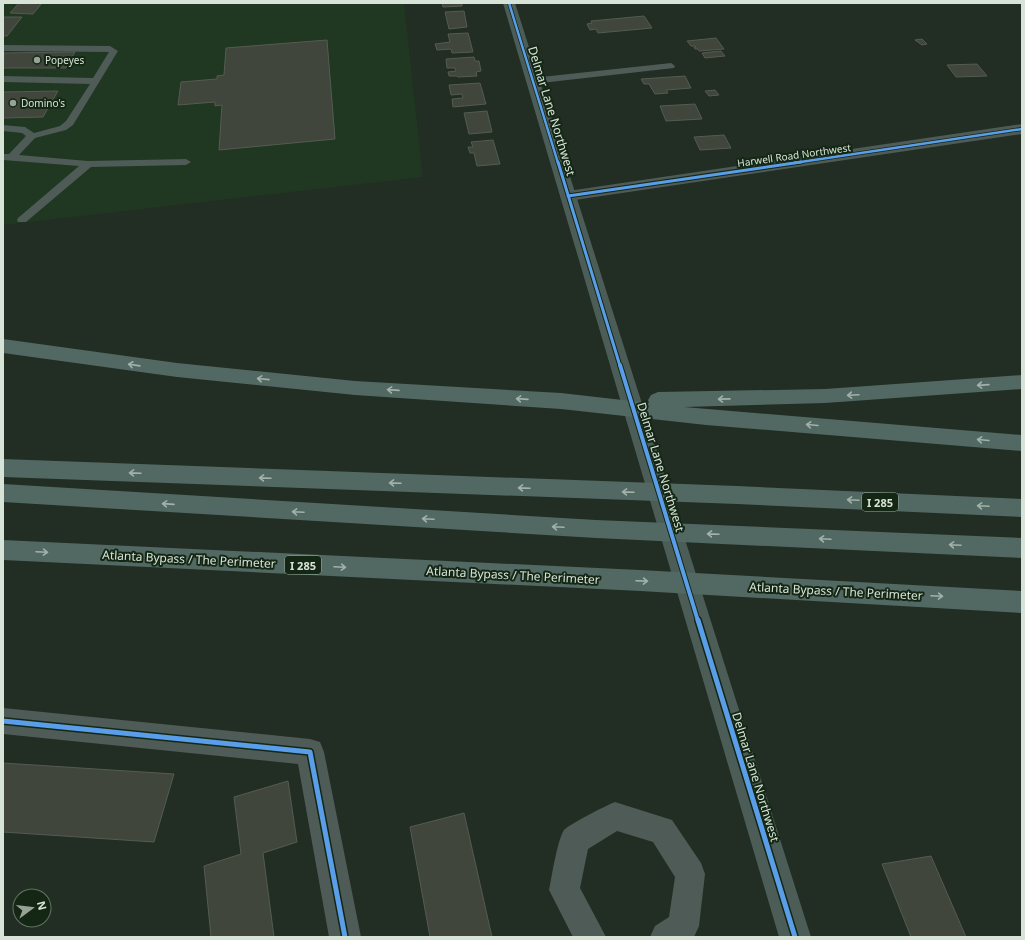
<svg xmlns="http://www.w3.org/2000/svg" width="1025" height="940" font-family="'Noto Sans',sans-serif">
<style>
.built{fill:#203721}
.building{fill:#41463c;stroke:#555b51}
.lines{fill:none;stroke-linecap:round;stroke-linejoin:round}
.lane{fill:#4e5b57;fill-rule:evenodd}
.street{fill:#4e5b57;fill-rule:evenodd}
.secondary{fill:#4c5d58;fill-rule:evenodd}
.highway{fill:#526863;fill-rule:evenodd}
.cycleway-far3-casing{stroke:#142715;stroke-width:4}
.cycleway-far2-casing{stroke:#142715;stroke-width:5}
.cycleway-far1-casing{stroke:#142715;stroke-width:6}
.cycleway-casing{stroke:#142715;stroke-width:8}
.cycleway-far3{stroke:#5a9eea;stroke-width:2.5}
.cycleway-far2{stroke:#5a9eea;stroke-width:3}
.cycleway-far1{stroke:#5a9eea;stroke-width:4}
.cycleway{stroke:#5a9eea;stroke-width:5}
.oneway{stroke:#a2b2a9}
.poi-dot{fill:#98a398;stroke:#142715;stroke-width:1.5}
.labels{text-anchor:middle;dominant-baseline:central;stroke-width:4;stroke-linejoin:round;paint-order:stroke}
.far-poi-label{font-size:10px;fill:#d7e3d7;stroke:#142715;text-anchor:start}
.far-street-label{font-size:10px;fill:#d7e3d7;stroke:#142715}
.shield{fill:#142715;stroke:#9cab9d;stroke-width:1}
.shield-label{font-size:11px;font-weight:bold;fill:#d7e3d7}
.street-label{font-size:12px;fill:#d7e3d7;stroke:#142715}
</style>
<rect width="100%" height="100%" fill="#222d23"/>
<path class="built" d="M3,3H404L423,177L3,225Z"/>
<path class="building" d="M19,3H42L33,14L10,13Z
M442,3H462V6L443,7Z
M464,11L467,27L449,29L445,12Z
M644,16L652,28L598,33L596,29L590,30L587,24L592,23L591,21Z
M3,17H22L7,36H3Z
M468,33L473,52L452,53L451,49L437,50L435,44L450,42L448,34Z
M716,38L724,49L699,51L698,49H695L694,47H696L695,46H691L687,41Z
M922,39L927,44L922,45L915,40Z
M327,40L335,139L219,150L222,105L215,106V102L178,105L181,82L217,79V76L224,75L226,48Z
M721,51L725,56L705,58L702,53Z
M75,52L66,68H3L4,53Z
M474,57L475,61H479L481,71L476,72L477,76L458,77L457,76H449L448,72L456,71L455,68H447L446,59Z
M977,64L987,76L956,77L947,65Z
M685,76L691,88L666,90L668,93L655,94L649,84H644L641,79Z
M480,83L486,104L453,107L452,99L463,98L462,94L451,95L449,85Z
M715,90L719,95L709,96L705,91Z
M58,91L43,117L3,118V92Z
M695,104L702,119L666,121L660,106Z
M487,111L492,132L469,134L464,113Z
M724,135L731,148L700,150L694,137Z
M493,140L500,164L477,166L474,153H470L468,147H473L471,142Z
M3,763L174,774L154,842L3,832Z
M288,781L297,842L263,853L274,937H211L204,866L241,854L234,797Z
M464,813L492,937H430L410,827Z
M931,856L966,937H911L882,864Z"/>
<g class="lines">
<path class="lane" d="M3,45L110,46L118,51L73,125L66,130L35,138L19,155L88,161L186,159L191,162L186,165L91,167L26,222H18L17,220L18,218L79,166L3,160V154H9L26,136L22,133L3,131V125L25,127L34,133L60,126L66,121L90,84L3,82V76L93,78L109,52L3,51Z
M671,63L675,66L674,68L532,84L527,81L532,78Z"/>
<path class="street" d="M1022,124V134L568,201L562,200L560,196L562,192L568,191Z
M3,708L310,739L320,742L324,752L361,937H329L298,764L3,734Z
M615,802L672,820L701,863L705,874L699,926L694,937H650L655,926L669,917L675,877L653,842L617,831L588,849L580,888L606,937H573L549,890C552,876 557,841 564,830C568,825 607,805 615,802Z"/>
<path class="secondary" d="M503,3H515L811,937H779Z"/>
<path class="highway" d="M3,339L177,363L355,381L561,393L649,403L648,400L651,395L658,392L825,389L1022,375V389L825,403L684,407L1022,435V451L706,425L561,409L355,395L177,377L3,353Z
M3,459L737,486L1022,499V517L737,504L3,477Z
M3,484L596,520L1022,538V558L596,538L3,502Z
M3,540L640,570L1022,591V613L640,591L3,560Z"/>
<g class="cycleway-far3-casing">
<path id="cycleway-far3" d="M509,3L558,163
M794,163L1022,129"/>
</g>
<g class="cycleway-far2-casing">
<path id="cycleway-far2" d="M558,162L620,366
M568,196L801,162"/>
</g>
<g class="cycleway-far1-casing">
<path id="cycleway-far1" d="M620,365L698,621"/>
</g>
<g class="cycleway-casing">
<path id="cycleway" d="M698,620L795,937
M3,721L310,752L345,937"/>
</g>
<use href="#cycleway-far3" class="cycleway-far3"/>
<use href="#cycleway-far2" class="cycleway-far2"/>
<use href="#cycleway-far1" class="cycleway-far1"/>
<use href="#cycleway" class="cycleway"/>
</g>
<defs><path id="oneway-shaft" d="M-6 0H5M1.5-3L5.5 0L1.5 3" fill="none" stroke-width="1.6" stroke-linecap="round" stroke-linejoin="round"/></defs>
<g class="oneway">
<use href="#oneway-shaft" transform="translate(134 365) rotate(-172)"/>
<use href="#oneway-shaft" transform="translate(263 379) rotate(-174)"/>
<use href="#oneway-shaft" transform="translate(983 385) rotate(176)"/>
<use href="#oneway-shaft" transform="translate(393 390) rotate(-176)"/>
<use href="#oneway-shaft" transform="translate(853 395) rotate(177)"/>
<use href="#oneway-shaft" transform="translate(522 399) rotate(-176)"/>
<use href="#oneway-shaft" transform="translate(724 399) rotate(179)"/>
<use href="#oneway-shaft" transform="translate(812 425) rotate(-175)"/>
<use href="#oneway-shaft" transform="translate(983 440) rotate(-175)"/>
<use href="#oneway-shaft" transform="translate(135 473) rotate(-178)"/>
<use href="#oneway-shaft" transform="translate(265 478) rotate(-178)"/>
<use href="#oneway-shaft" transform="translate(395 483) rotate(-178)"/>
<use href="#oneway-shaft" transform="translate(524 488) rotate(-178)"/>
<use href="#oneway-shaft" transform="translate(628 492) rotate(-178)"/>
<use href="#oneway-shaft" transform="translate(853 500) rotate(-177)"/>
<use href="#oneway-shaft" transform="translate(168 504) rotate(-176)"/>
<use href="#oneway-shaft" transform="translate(983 506) rotate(-177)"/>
<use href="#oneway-shaft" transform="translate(298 512) rotate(-177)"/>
<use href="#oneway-shaft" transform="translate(428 519) rotate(-177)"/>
<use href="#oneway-shaft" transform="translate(558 527) rotate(-177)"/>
<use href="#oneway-shaft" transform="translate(713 534) rotate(-178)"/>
<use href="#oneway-shaft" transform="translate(825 539) rotate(-177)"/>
<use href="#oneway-shaft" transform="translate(955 545) rotate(-177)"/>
<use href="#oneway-shaft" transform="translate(42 552) rotate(3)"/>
<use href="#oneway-shaft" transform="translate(340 567) rotate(3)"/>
<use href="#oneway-shaft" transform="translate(642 581) rotate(2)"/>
<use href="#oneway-shaft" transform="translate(937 596) rotate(3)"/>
</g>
<g class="poi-dot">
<circle cx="37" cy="60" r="4"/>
<circle cx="13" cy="103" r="4"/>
</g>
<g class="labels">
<g class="far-poi-label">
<text x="45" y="60">Popeyes</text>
<text x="21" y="103">Domino's</text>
</g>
<g class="far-street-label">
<text transform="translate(794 155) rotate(-8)">Harwell Road Northwest</text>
</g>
<g class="shield">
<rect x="862" y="493" width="36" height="18" rx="3"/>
<rect x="285" y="556" width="36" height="18" rx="3"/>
</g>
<g class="shield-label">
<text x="880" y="502">I 285</text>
<text x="303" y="565">I 285</text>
</g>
<g class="street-label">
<text transform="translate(552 111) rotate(73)">Delmar Lane Northwest</text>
<text transform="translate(661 467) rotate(73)">Delmar Lane Northwest</text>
<text transform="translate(189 559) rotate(3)">Atlanta Bypass / The Perimeter</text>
<text transform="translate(513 575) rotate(3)">Atlanta Bypass / The Perimeter</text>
<text transform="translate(836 591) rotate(3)">Atlanta Bypass / The Perimeter</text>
<text transform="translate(756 777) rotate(73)">Delmar Lane Northwest</text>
</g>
</g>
<rect width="1025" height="940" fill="none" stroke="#d7e3d7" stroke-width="8"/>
<g transform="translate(32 908) rotate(75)"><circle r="19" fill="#142715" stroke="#627263"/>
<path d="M0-3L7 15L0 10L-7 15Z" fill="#98a398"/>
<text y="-6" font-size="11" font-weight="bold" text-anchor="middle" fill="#d7e3d7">N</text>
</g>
</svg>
